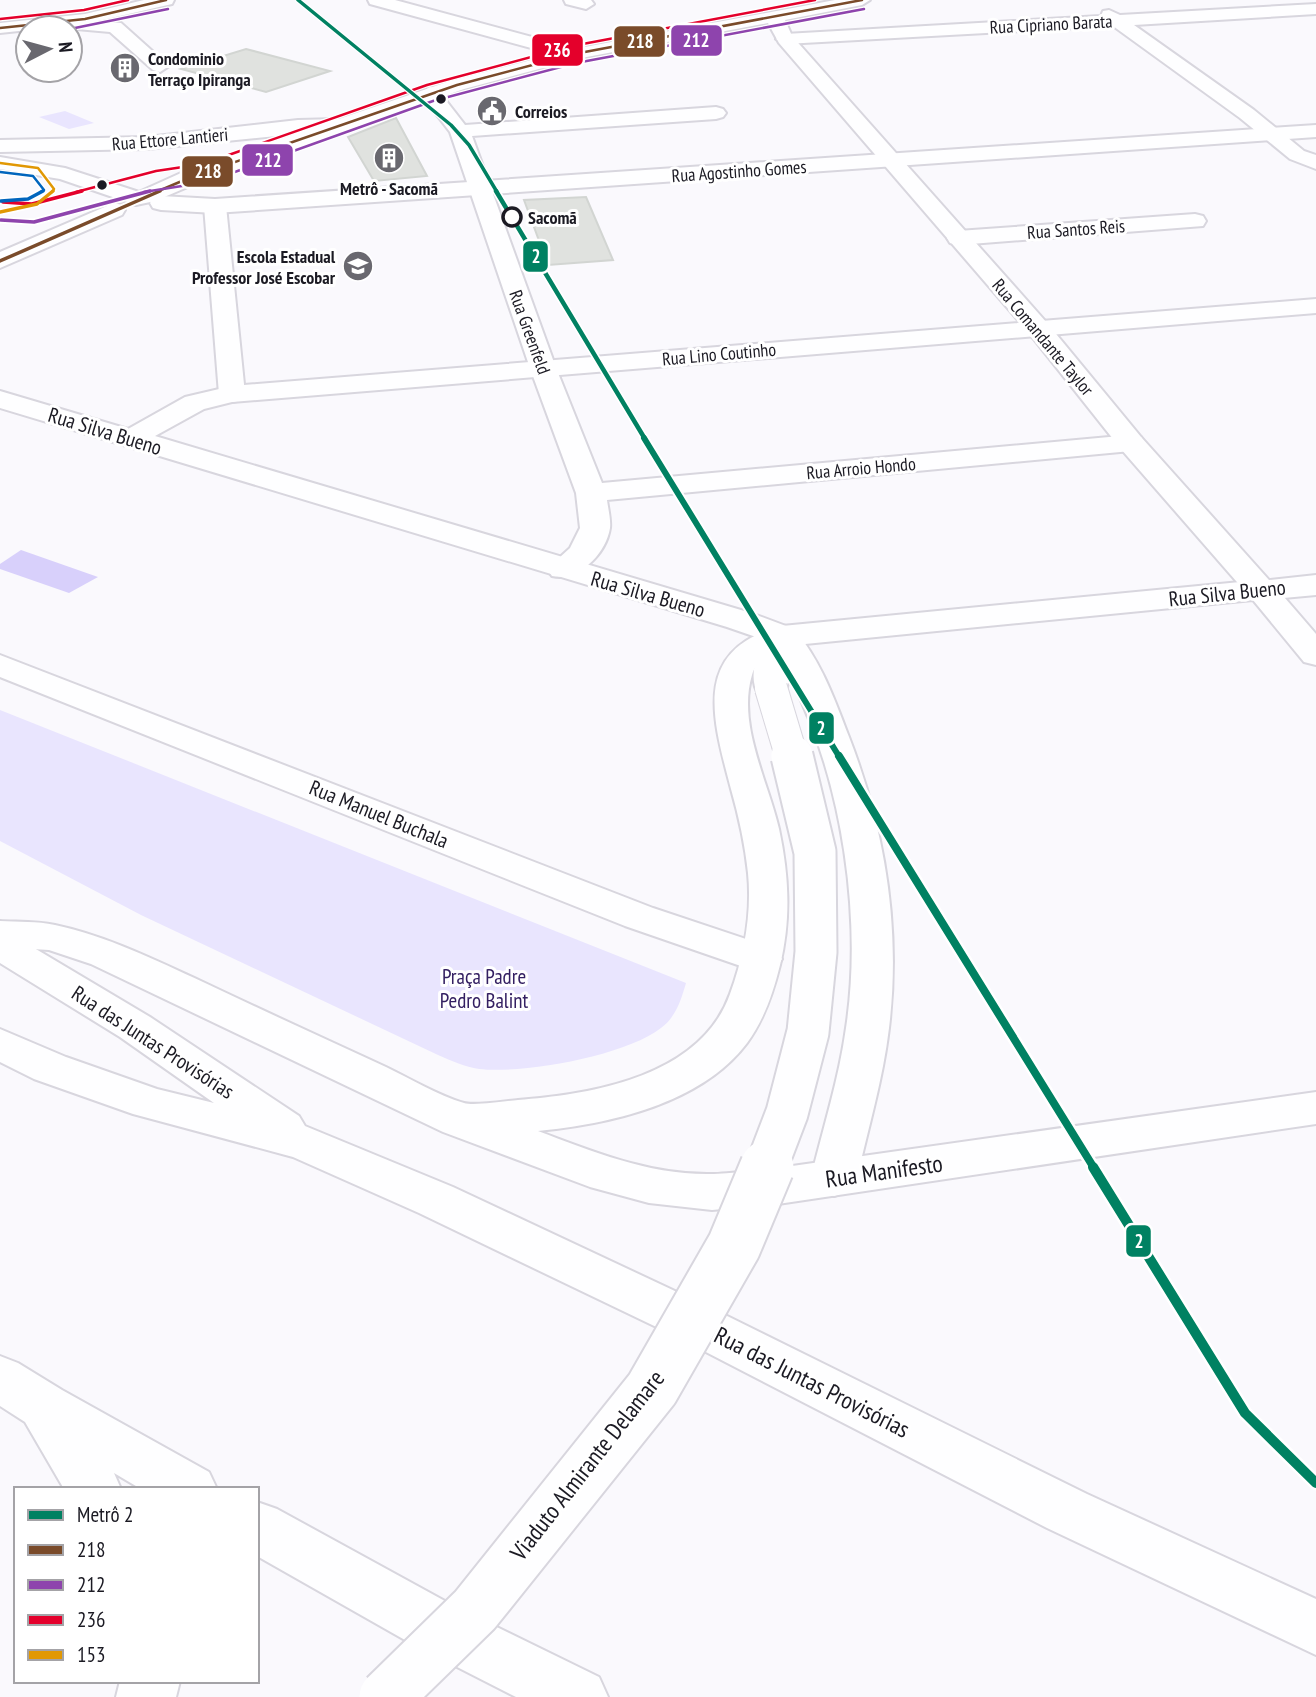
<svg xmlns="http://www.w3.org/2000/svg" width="1316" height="1697" font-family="'PT Sans Narrow',sans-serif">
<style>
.green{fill:#e9e5fe}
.water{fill:#d8d0fb}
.building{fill:#e0e2df;stroke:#d2d5d2;stroke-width:2}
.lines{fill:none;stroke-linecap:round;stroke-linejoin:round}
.minor-casing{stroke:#d8d6de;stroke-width:4}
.tertiary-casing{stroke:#d8d6de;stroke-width:4}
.secondary-casing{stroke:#d8d6de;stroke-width:4}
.primary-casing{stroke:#d8d6de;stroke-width:4}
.trunk-casing{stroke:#d8d6de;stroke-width:4}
.minor{fill:#fefeff;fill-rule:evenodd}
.tertiary{fill:#fefeff;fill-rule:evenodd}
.secondary{fill:#fefeff;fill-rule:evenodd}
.primary{fill:#fefeff;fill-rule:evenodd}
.trunk{fill:#fefeff;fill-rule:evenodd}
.primary-bridge-far2-casing{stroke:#d8d6de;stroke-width:34;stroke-linecap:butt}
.primary-bridge-far1-casing{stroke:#d8d6de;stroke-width:45;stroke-linecap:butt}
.primary-bridge-casing{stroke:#d8d6de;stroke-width:57;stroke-linecap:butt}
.primary-bridge-far2{stroke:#fefeff;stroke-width:32}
.primary-bridge-far1{stroke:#fefeff;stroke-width:41}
.primary-bridge{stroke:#fefeff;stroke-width:53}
.bus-1-far1-casing{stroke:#fff;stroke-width:5}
.bus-1-casing{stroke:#fff;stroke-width:7}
.bus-2-far1-casing{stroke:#fff;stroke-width:5}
.bus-2-casing{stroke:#fff;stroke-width:7}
.bus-3-far1-casing{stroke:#fff;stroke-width:5}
.bus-3-casing{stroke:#fff;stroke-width:7}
.bus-4-far1-casing{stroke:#fff;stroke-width:5}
.bus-4-casing{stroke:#fff;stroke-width:7}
.bus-5-far1-casing{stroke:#fff;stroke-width:5}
.bus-5-casing{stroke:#fff;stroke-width:7}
.bus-1-far1{stroke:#7a4b2a;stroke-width:2.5}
.bus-1{stroke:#7a4b2a;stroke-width:3.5}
.bus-2-far1{stroke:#8e44ad;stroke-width:2.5}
.bus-2{stroke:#8e44ad;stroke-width:3.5}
.bus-3-far1{stroke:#e4002b;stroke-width:2.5}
.bus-3{stroke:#e4002b;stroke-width:3.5}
.bus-4-far1{stroke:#e19804;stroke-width:2.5}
.bus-4{stroke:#e19804;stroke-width:3.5}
.bus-5-far1{stroke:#0065bd;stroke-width:2.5}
.bus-5{stroke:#0065bd;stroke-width:3.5}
.metro-1-far4-casing{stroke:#fff;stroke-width:6}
.metro-1-far3-casing{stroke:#fff;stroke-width:8}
.metro-1-far2-casing{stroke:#fff;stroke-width:10}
.metro-1-far1-casing{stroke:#fff;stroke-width:13}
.metro-1-casing{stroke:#fff;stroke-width:15}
.metro-1-far4{stroke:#008162;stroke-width:3.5}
.metro-1-far3{stroke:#008162;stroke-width:4.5}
.metro-1-far2{stroke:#008162;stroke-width:6}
.metro-1-far1{stroke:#008162;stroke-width:8}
.metro-1{stroke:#008162;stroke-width:10}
.bus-dot{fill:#1b1a23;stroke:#fff;stroke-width:2.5}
.stop-dot{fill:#fff;stroke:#1b1a23;stroke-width:3.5}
.labels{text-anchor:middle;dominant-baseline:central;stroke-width:6;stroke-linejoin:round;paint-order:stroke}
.far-street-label{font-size:18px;fill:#1b1a23;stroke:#fff}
.far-poi-label{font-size:18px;font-weight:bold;fill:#1b1a23;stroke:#fff;text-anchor:start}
.far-stop-label{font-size:18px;font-weight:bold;fill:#1b1a23;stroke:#fff;text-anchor:start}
.street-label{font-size:21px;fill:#1b1a23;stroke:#fff}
.park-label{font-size:21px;fill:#342062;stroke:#fff}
.near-street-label{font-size:24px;fill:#1b1a23;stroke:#fff}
.line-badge{stroke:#fff;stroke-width:2.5}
.badge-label{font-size:19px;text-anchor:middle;font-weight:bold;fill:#fff}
</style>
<rect width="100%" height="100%" fill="#faf9fd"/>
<path class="green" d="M65,111L94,123L69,129L39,117Z
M0,710L686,983C681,1000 676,1017 661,1028C625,1056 524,1074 479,1069C465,1067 452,1061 438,1055L141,915L0,841Z"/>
<path class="water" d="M21,550L98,577L69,593L0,569V564Z"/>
<path class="building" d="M246,49L330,71L266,92L181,69Z
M396,118L427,176L374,181L348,137Z
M586,197L613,260L548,265L524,200Z"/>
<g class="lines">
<g class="minor-casing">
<path id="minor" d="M368,0H395L580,50L583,54L580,58H568L370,4Z
M564,0H591L594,4L586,9L566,4Z
M1316,4V14L1134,25L1254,110L1304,151L1316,155V169L1290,159L1240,118L1113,26L785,44L776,39L785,34L1101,16L1103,11L1109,10L1120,15Z
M60,18L121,23L169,66L160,72L153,70L110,32L54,27L51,23Z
M430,87L437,89L465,125L716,107L723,109L726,113L723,117L716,119L472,136L556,368L602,483L1131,435L1141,437L1145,443L1141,449L1131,451L607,500C608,508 611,520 610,528C606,554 578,582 552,576L547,569L570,548L580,528L576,493L530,368L450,132L420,93Z
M339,119L346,121L349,125L346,129L147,149L0,152V140L147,137L298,120Z
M215,199L223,201L226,206L245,394L242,400L232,402L222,400L219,394L204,206L207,201Z
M1195,214L1203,216L1206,221L1203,226L958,245L950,243L947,238L950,233L958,231Z
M782,626L794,629C821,661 834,698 849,737C885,830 901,928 889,1028C883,1079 868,1128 857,1178L851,1190L834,1196L817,1190L811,1178C823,1128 839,1079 846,1028C865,905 837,739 765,636L770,629Z
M0,655L653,908L776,949L782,959L776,969L761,973L625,926L0,677Z"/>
</g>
<g class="tertiary-casing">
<path id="tertiary" d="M1316,125V137L215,213L161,210L153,208L150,203L153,198L161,196L215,199Z
M1316,299V313L232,402L204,409L155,436L751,613L794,629L799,636L794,643L782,646L727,627L0,408V391L128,429L185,397L232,386Z"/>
</g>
<g class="secondary-casing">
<path id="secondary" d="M144,0H174L172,4L85,24L28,28V30L0,33V23L85,14Z
M835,0H870L862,5L785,20L792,36L1047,323L1141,437L1269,580L1316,575V595L1261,600L1250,597L1121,449L1029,333L779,43L768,23L576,59L464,89L197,183L155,201L136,205L60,179L0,169V157L65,168L139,192L181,173L450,81L574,49Z
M114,203L122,205L125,210L122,215L0,268V252Z
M782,626L794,629L799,636C786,654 759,650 752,675C737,725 768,781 779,829C789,876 791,919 780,965C773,993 764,1020 747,1043C701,1104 609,1124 538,1131C594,1152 652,1176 714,1174C735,1173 757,1170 778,1168L1316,1092V1124L778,1204L712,1210L649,1203L590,1187L443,1132L91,964L49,950L0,947V921C18,922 37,921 55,925C107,936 155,960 203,982C264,1011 325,1039 386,1067C411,1079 437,1095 464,1103C474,1106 506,1101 518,1100C594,1094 701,1076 730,994C744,956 752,913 748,873C745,845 739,817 731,789C713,720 690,649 782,626Z"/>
</g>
<g class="primary-casing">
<path id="primary" d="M1261,580L1272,583L1316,634V665L1304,662L1253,600L795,645C788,661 793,681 783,695L771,698L759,695C746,677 759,646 770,629L782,626Z"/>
</g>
<g class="trunk-casing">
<path id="trunk" d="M0,932L14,936L150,1017L299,1116L305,1126L453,1187L709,1307L1087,1494L1316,1599V1655L1047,1528L673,1335L419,1213L293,1157L133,1114L34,1079L0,1062V1029L66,1057L157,1089L214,1103L120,1037L0,963Z
M0,1356L18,1363L62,1390L209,1472L217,1489H141L114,1473L121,1489H64L25,1422L0,1406Z
M257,1502L277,1509L454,1606L599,1677L608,1697H516L412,1644L257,1556Z
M120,1681H180L176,1697H116Z"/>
</g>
<use href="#minor" class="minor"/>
<use href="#tertiary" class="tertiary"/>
<use href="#secondary" class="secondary"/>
<use href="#primary" class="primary"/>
<use href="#trunk" class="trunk"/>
<g class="primary-bridge-far2-casing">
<path id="primary-bridge-far2" d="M771,688L792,758"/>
</g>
<g class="primary-bridge-far1-casing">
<path id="primary-bridge-far1" d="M766,1168L787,1113L808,1032L816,952L815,852L792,756"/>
</g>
<g class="primary-bridge-casing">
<path id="primary-bridge" d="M386,1697L475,1610L652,1389L734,1246L767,1167"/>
</g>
<use href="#primary-bridge-far2" class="primary-bridge-far2"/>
<use href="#primary-bridge-far1" class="primary-bridge-far1"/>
<use href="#primary-bridge" class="primary-bridge"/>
<g class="bus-1-far1-casing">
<path id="bus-1-far1" d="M0,28L85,19L166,0
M156,192L189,178L457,85L574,54L862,0"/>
</g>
<g class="bus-1-casing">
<path id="bus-1" d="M0,261L160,191"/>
</g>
<g class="bus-2-far1-casing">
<path id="bus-2-far1" d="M70,29L168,9
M144,192L207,182L433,101L576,63L864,9"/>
</g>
<g class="bus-2-casing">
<path id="bus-2" d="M1,220L34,222L150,191"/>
</g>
<g class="bus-3-far1-casing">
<path id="bus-3-far1" d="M0,19L84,10L128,0
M76,192L156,171L203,164L427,85L572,46L815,0"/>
</g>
<g class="bus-3-casing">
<path id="bus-3" d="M3,202L32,204L82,191"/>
</g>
<g class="bus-4-far1-casing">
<path id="bus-4-far1" d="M0,163L38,168L54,189L52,192"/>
</g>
<g class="bus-4-casing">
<path id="bus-4" d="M0,212L37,204L53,191"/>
</g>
<g class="bus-5-far1-casing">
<path id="bus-5-far1" d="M0,172L33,176L44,190L40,192"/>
</g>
<g class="bus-5-casing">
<path id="bus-5" d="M1,201L28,199L43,191"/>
</g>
<use href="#bus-1-far1" class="bus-1-far1"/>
<use href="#bus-1" class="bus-1"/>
<use href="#bus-2-far1" class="bus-2-far1"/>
<use href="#bus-2" class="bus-2"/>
<use href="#bus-3-far1" class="bus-3-far1"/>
<use href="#bus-3" class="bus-3"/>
<use href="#bus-4-far1" class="bus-4-far1"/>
<use href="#bus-4" class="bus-4"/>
<use href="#bus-5-far1" class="bus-5-far1"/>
<use href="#bus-5" class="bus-5"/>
<g class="metro-1-far4-casing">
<path id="metro-1-far4" d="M298,0L451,125L469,145L497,192"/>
</g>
<g class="metro-1-far3-casing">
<path id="metro-1-far3" d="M496,191L645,439"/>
</g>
<g class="metro-1-far2-casing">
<path id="metro-1-far2" d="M644,438L840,758"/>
</g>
<g class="metro-1-far1-casing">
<path id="metro-1-far1" d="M839,756L1094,1168"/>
</g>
<g class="metro-1-casing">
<path id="metro-1" d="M1093,1167L1245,1413L1316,1483"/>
</g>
<use href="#metro-1-far4" class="metro-1-far4"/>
<use href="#metro-1-far3" class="metro-1-far3"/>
<use href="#metro-1-far2" class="metro-1-far2"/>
<use href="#metro-1-far1" class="metro-1-far1"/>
<use href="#metro-1" class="metro-1"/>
</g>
<defs>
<g id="building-disc" transform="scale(1.575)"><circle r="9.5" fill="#69686f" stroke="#fff"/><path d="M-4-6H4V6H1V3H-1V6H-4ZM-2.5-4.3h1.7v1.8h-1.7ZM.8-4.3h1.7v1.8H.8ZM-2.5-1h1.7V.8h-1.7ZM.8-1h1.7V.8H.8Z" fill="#fff"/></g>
<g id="civic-disc" transform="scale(1.575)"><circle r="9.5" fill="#69686f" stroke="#fff"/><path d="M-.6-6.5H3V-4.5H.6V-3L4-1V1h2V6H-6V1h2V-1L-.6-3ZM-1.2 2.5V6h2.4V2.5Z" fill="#fff"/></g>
<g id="school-disc" transform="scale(1.575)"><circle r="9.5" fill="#69686f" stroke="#fff"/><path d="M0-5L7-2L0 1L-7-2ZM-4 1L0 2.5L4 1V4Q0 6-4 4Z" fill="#fff"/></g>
</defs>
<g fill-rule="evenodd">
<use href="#building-disc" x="125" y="68"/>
<use href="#civic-disc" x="492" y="111"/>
<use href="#building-disc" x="389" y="158"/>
<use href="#school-disc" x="358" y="266"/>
</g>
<g class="bus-dot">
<circle cx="441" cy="99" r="6"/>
<circle cx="102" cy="185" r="6"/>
</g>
<circle class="stop-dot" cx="512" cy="217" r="9"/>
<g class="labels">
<g class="far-street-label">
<text transform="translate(1051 24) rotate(-3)">Rua Cipriano Barata</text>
<text transform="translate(170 139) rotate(-5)">Rua Ettore Lantieri</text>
<text transform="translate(739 171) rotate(-4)">Rua Agostinho Gomes</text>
<text transform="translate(1076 229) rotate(-4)">Rua Santos Reis</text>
<text transform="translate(530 332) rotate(70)">Rua Greenfeld</text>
<text transform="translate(1043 337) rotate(50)">Rua Comandante Taylor</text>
<text transform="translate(719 354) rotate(-5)">Rua Lino Coutinho</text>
<text transform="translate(861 468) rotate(-5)">Rua Arroio Hondo</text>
</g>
<g class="far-poi-label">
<text x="148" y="58">Condominio<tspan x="148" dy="21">Terraço Ipiranga</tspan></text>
<text x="515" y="111">Correios</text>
<text x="389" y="188" text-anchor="middle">Metrô - Sacomã</text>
<text x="335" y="256" text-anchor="end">Escola Estadual<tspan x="335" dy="21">Professor José Escobar</tspan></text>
</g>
<g class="far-stop-label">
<text x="528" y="217">Sacomã</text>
</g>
<g class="street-label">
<text transform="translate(105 431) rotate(17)">Rua Silva Bueno</text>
<text transform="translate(1227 593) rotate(-6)">Rua Silva Bueno</text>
<text transform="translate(648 594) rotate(16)">Rua Silva Bueno</text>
<text transform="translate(379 814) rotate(22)">Rua Manuel Buchala</text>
<text transform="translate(153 1042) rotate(33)">Rua das Juntas Provisórias</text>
</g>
<g class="park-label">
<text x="484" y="976">Praça Padre<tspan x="484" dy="24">Pedro Balint</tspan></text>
</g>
<g class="near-street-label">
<text transform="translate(884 1171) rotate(-8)">Rua Manifesto</text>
<text transform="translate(812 1382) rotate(27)">Rua das Juntas Provisórias</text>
<text transform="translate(587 1465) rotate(-52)">Viaduto Almirante Delamare</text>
</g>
</g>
<g class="line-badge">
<rect x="670" y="24" width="53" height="33" rx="7" fill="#8e44ad"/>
<rect x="613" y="25" width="53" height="33" rx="7" fill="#7a4b2a"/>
<rect x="531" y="33" width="53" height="34" rx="7" fill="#e4002b"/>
<rect x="241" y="143" width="53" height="34" rx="7" fill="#8e44ad"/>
<rect x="181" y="155" width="53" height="33" rx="7" fill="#7a4b2a"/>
<rect x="522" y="240" width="27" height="33" rx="7" fill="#008162"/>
<rect x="808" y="711" width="27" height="34" rx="7" fill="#008162"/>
<rect x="1125" y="1224" width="27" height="34" rx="7" fill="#008162"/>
</g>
<g class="badge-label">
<text x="696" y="47">212</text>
<text x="640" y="48">218</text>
<text x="557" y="57">236</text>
<text x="268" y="167">212</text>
<text x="208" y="178">218</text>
<text x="536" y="263">2</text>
<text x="821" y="735">2</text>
<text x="1139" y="1248">2</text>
</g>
<rect x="14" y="1487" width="245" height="196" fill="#ffffff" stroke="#a4a3a7" stroke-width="2"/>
<rect x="28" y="1510" width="35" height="10" fill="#008162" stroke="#a4a3a7" stroke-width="2"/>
<text x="77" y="1522" font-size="21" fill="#1b1a23">Metrô 2</text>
<rect x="28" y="1545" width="35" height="10" fill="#7a4b2a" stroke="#a4a3a7" stroke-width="2"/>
<text x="77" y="1557" font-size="21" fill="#1b1a23">218</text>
<rect x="28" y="1580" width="35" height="10" fill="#8e44ad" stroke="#a4a3a7" stroke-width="2"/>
<text x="77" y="1592" font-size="21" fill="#1b1a23">212</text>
<rect x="28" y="1615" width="35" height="10" fill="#e4002b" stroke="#a4a3a7" stroke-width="2"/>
<text x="77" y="1627" font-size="21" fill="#1b1a23">236</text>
<rect x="28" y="1650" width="35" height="10" fill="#e19804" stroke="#a4a3a7" stroke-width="2"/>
<text x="77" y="1662" font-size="21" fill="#1b1a23">153</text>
<g transform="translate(49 49) rotate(84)"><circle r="33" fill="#ffffff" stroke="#a4a3a7" stroke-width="2"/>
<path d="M0-5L12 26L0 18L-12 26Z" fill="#69686f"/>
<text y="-10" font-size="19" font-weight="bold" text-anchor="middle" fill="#1b1a23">N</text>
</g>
</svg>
